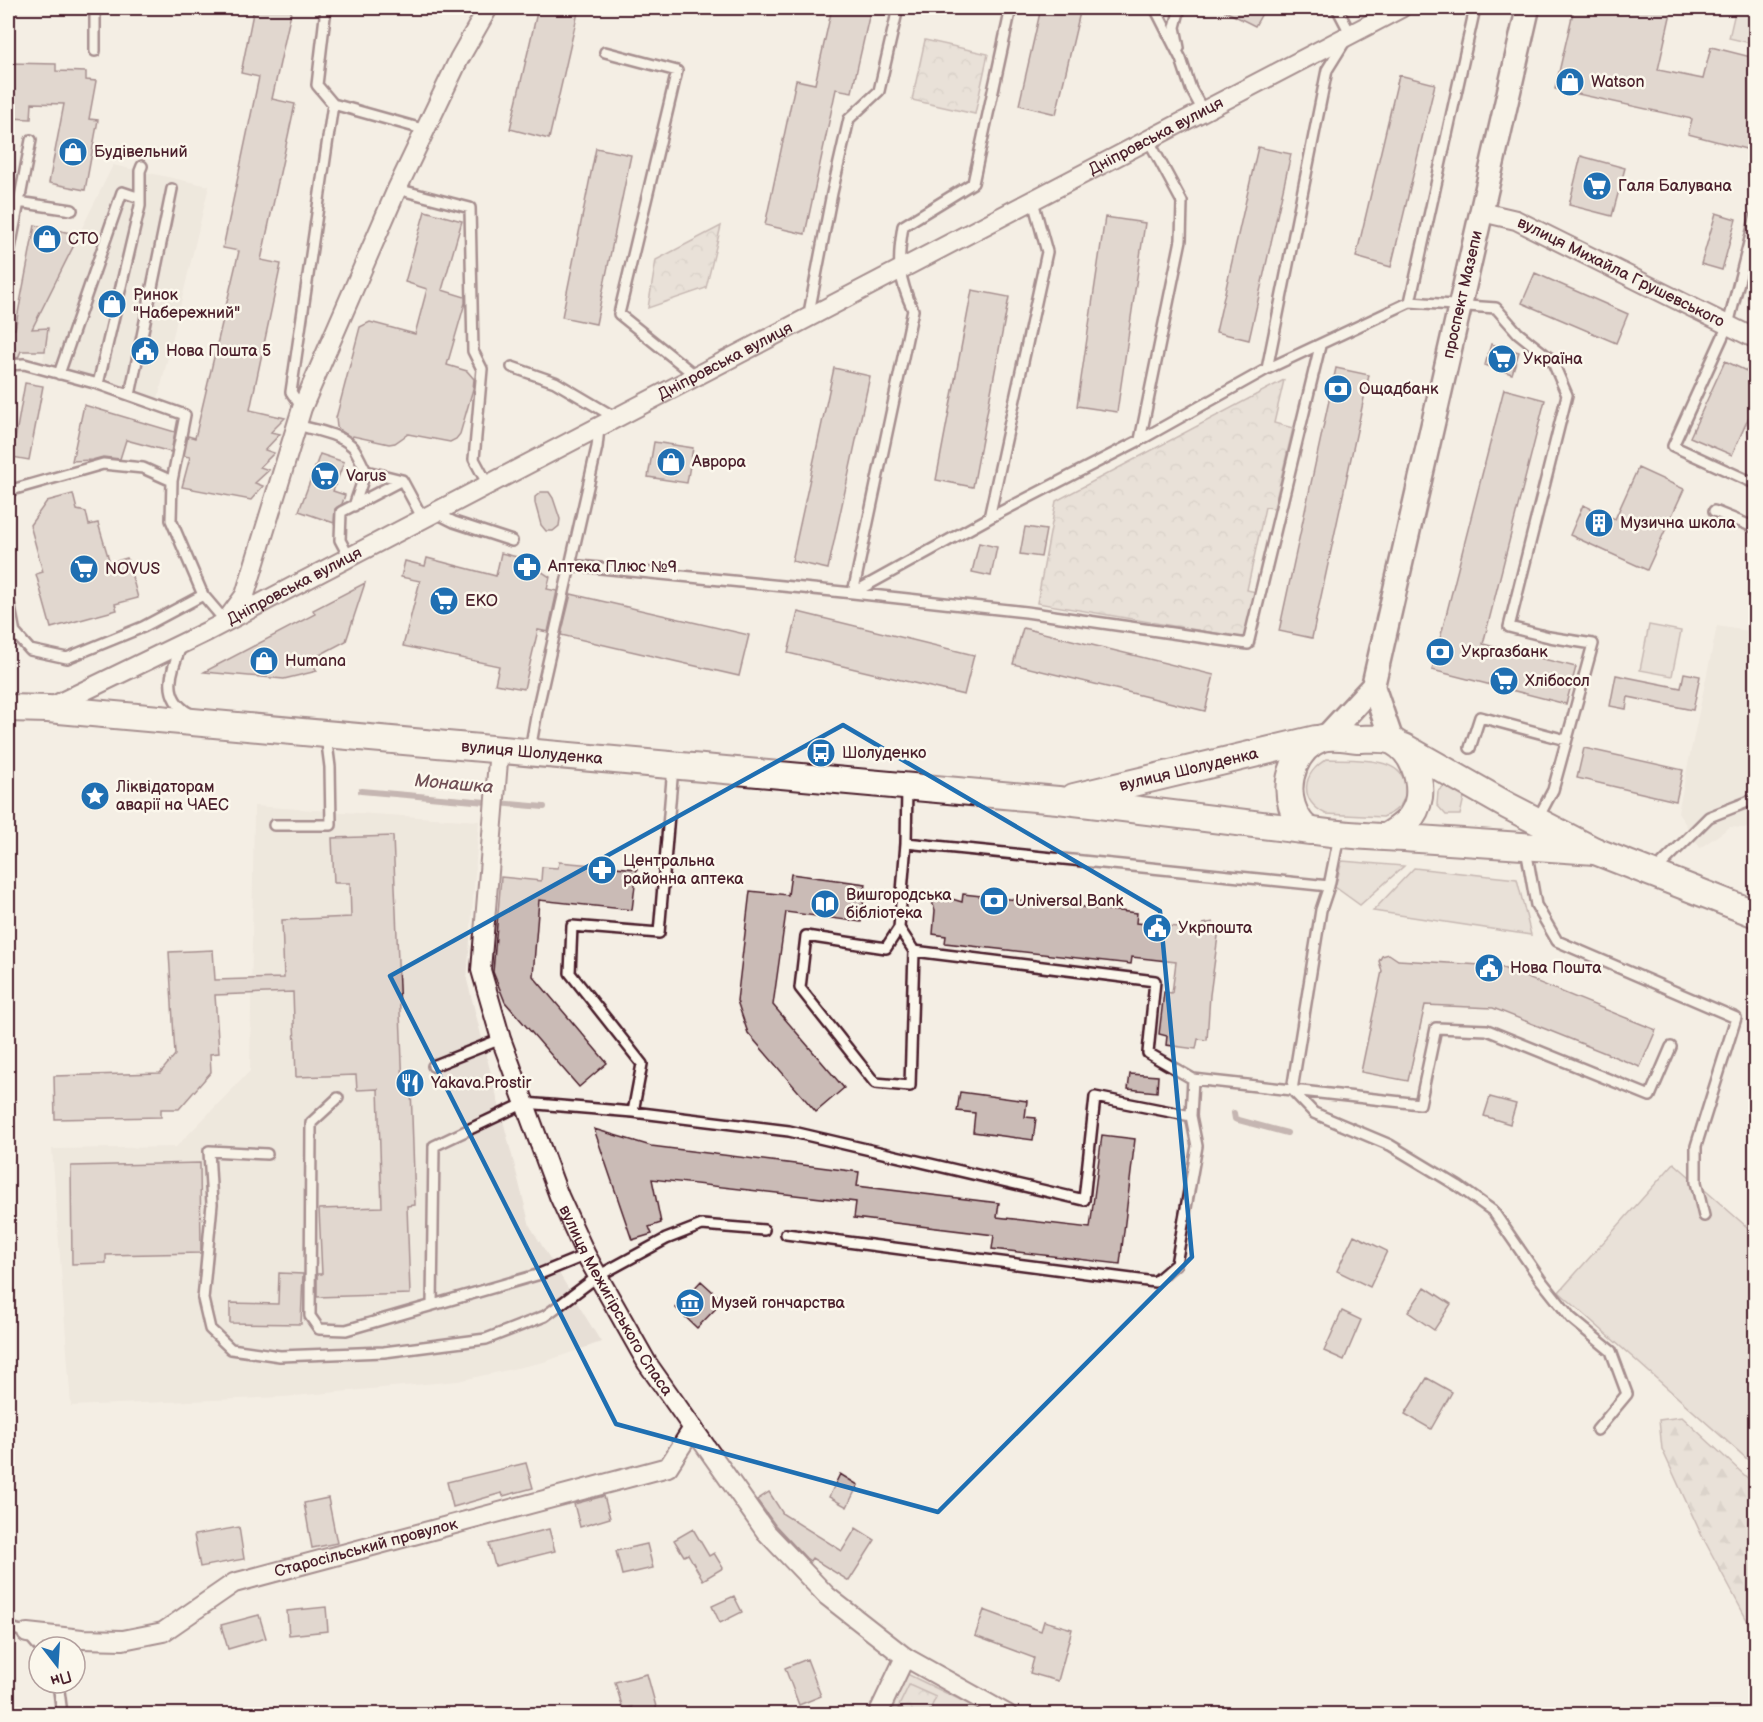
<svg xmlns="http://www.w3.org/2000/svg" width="1763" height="1722" font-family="'Balsamiq Sans',sans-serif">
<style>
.built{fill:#e7dfd6}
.grass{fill:#dbd0c9;stroke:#92787a;stroke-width:1.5}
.forest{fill:url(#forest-firs);stroke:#92787a;stroke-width:1.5}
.park{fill:url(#park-crowns);stroke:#92787a;stroke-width:1.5}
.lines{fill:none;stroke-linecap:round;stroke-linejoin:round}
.stream{stroke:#8d7174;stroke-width:6}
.building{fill:#cabbb6;stroke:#4a1f2b;stroke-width:1.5}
.service-casing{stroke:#4a1f2b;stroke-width:14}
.minor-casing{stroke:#4a1f2b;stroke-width:22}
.tertiary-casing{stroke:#4a1f2b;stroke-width:27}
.secondary-casing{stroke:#4a1f2b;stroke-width:30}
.service{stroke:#fbf7ec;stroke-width:9}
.minor{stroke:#fbf7ec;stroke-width:18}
.tertiary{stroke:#fbf7ec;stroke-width:22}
.secondary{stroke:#fbf7ec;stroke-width:26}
.marked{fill:none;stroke:#1f6fb2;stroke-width:4.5;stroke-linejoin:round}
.labels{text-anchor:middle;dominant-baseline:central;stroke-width:5;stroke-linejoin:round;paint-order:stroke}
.poi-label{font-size:16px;fill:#4a1f2b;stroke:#fbf7ec;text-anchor:start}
.street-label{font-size:16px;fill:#4a1f2b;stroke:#fbf7ec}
.water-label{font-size:18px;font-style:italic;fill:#714f56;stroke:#fbf7ec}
</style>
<defs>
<pattern id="forest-firs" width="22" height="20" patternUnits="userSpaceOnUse" patternTransform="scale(1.5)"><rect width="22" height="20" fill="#dbd0c9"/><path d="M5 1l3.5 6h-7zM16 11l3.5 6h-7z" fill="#bdb2ad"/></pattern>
<pattern id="park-crowns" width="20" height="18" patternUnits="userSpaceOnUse" patternTransform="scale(1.5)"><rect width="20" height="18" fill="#dbd0c9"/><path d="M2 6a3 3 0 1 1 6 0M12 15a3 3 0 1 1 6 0" fill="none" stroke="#bdb2ad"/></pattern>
</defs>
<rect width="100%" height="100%" fill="#f4eee4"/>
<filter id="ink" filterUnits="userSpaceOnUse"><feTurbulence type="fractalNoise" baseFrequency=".0167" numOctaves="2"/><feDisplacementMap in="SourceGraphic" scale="12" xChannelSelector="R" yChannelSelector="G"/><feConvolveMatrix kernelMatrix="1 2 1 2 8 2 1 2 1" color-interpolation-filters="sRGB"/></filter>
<g filter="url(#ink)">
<path class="built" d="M113,165L209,186L158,399L43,361L48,329H32Z
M1717,626L1755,632V829L1730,827L1700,848L1678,812Z
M254,806L479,821L467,980L530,1226L601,1342L544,1362L458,1381L284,1397L71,1406L52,1149L176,1147L250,1071Z"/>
<path class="grass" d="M1736,8H1755V44L1729,38Z
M1649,625L1681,631L1672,676L1640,670Z
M1327,759C1352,760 1412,754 1405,795C1403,806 1393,813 1383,817L1326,814C1298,800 1302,773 1327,759Z
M1444,786L1453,787L1465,793L1460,815H1446L1437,805L1438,791Z
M1342,861L1404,866L1360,905L1335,887Z
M1414,868L1517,879L1531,935L1373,911Z
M1674,1163L1755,1234V1466L1559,1292Z
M905,1673L983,1711L966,1714H898L889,1711Z"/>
<path class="forest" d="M1682,1417L1755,1485V1635L1701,1534L1662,1449L1659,1420Z"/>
<path class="park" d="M925,40L988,54L975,114L912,100Z
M721,226L706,288L648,308L656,260Z
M1284,380L1274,423L1293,428L1274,508L1265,507L1247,590L1256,592L1244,638L1037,603L1056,501Z
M909,1685L936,1697L928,1714H910L898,1708Z"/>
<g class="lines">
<path class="stream" d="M361,791L544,807
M1234,1113L1235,1119L1287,1133"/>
</g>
<path class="building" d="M254,8H292L272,99L295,104L261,260L281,264L250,410L285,418L271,432L280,434L265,450L274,453L260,467L269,470L255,483L263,486L251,500L182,487L190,457L184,456L188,436L195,438L239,251L223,248L259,77L241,73Z
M538,8H579L549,139L510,129Z
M832,8H871L852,92L836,89L805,234L765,225L796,80L815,84Z
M1041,8H1081L1056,114L1019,105Z
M1219,8H1265L1255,26Z
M1574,8H1672L1658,70L1703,79L1711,47L1755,58V128L1750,150L1688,134L1692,119L1555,89Z
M8,63L56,64V71L86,72V80L96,81L89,119L98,120L85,190L49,183L64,104L32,103L31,119L8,118Z
M1399,75L1435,84L1391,267L1356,257Z
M1258,147L1291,154L1249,340L1216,332Z
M596,148L631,155L596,324L562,317Z
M1581,156L1625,168L1612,216L1569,205Z
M425,211L462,221L442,290L465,297V303L447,365L467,371L474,379L473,389L460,434L456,439L450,442L408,434L395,443L389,444L353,436L352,438L340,430L337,427L336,418L360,327L370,322L415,334L427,289L405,282Z
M1716,213L1736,219L1722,270L1701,264Z
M1105,217L1145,223L1117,412L1077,406Z
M35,225L79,235L32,329L48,328L45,351H21L18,358H10L11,351H8V329H15Z
M1535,273L1628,314L1616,343L1522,303Z
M972,290L1009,297L973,487L936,480Z
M1491,344L1519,352L1512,374L1485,365Z
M1725,361L1755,375V403L1732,455L1690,437Z
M834,368L870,376L828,569L792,561Z
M1336,368L1369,375L1312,638L1279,631Z
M25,383L43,386L29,460L12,457Z
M1504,389L1545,400L1483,644L1576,667L1566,704L1432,670Z
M84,405L175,432L171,452L126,440L120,459L103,457L92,460L72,461Z
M654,442L693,448L687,483L648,477Z
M320,454L344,462L333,491L345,495L342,504L335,509L334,523L299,511Z
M1638,468L1684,489L1647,570L1570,535L1583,505L1615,519Z
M541,492H549L553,498L560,519L559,526L553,531H546L541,525L535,503V497Z
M73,494L77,510L86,512L89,525L98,523L110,563L127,558L138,598L115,604L117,610L51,628L36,574L43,572L30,525L47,501Z
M1025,527L1046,530L1041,557L1020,554Z
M979,543L997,547L991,576L972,572Z
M501,553L521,558L550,577L547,589L557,591L548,632L538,630L524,689L495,684L499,666L403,646L420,581L401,577L405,561L425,566L427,558L496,576Z
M365,583L346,641L310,660L317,671L284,679L204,672L315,614L313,610Z
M571,594L749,635L739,676L561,635Z
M798,612L974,655L964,695L788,653Z
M1023,628L1214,675L1205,711L1013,664Z
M1684,673L1700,676L1693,710L1628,697L1626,709L1610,706L1616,675L1681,688Z
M1584,748L1683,770L1676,801L1577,778Z
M393,836L403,1087H411L415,1205L407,1206L410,1294L317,1297V1274H322L319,1209L382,1207L378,1089L357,1090L356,1075L296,1077L293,992L215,995L219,1053L210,1054L211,1072L179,1109H161V1117L55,1119L54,1076L160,1073L175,1055L169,952L213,950L215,980L284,978L282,920L351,917L350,883H334L332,838Z
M559,862L637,869L632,910L539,900L533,976L607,1063L579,1087L505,1002L493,972L501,877L541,881L542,867L558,868Z
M791,874L866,884L861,922L786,912L773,1005L844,1088L816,1112L748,1033L737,1001L750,891L788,895Z
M963,894L1137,913L1136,923L1199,929L1203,924L1213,922L1218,936L1210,995L1207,1040L1198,1039L1196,1049L1166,1045L1167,1036L1159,1034L1164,992L1172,993L1176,962L1132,957L1131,964L945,943L946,936L933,934L935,910L931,899L939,895L962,902Z
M1389,954L1398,960L1498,966L1656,1030L1640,1067L1493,1008L1425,1005L1408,1081L1361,1072L1382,971L1379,961L1382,956Z
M1130,1074L1158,1076L1157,1092L1128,1089Z
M960,1092L1027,1101L1025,1117L1036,1118L1033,1140L973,1132L975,1113L957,1111Z
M1490,1097L1516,1104L1510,1124L1484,1116Z
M594,1129L651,1146L859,1172L857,1186L999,1203L997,1217L1090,1228L1102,1135L1135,1139L1120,1264L992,1249L994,1235L854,1218L856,1202L652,1179L661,1223L649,1227L652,1234L632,1240Z
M200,1163L201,1253L106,1255V1263L72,1264L71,1166Z
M1354,1235L1387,1251L1370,1287L1337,1271Z
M279,1273L303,1274L301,1324L230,1323V1303L278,1304Z
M701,1281L723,1301L697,1328L676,1308Z
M1425,1287L1451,1304L1434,1330L1408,1312Z
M1342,1311L1361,1320L1344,1360L1324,1351Z
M1427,1378L1452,1392L1431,1429L1405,1414Z
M526,1463L533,1488L503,1496L502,1493L453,1507L447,1482Z
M840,1474L858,1485L847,1507L829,1497Z
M769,1492L783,1514L842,1551L856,1528L875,1540L849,1581L812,1558L810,1561L806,1558L775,1525L757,1500Z
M604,1496L610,1518L580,1527L574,1504Z
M328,1498L337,1543L312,1548L304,1503Z
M239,1527L244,1559L200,1567L194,1535Z
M549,1529L555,1551L495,1566L489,1544Z
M693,1529L709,1556L714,1553L723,1568L703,1580L688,1554L684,1556L674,1540Z
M647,1544L653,1568L622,1575L616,1551Z
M734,1596L742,1612L720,1623L712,1606Z
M326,1607L328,1631L289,1635L287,1611Z
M984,1610L1041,1631L1044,1621L1072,1629L1058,1681L1030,1673L1034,1658L975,1636Z
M259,1615L266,1638L228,1649L221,1625Z
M807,1659L821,1696L799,1705L785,1668Z
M647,1674L658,1714H634L632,1707L623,1709L615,1682Z"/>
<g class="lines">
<g class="service-casing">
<path id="service" d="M326,8L317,85L333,104L426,130
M1011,8L973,183L903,226C897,262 898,277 913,310L853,593L989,518L1140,440L1267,369L1410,302L1496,308L1518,333L1552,360L1567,395L1509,627L1549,637L1593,644L1553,790L1537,820
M1155,8L1181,59L1191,89L1203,111
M8,10L12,8
M1179,48L1175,27L1180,8
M95,51V8
M605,52L677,71L619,314L696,376
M397,189L470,208L473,351L482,369L474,459L488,485
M18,202L72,210
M1756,215L1728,325L1673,446L1756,484
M8,259L31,140
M1410,302L1475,8
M808,318L832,193L849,119L879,91L898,8
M8,365L24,364L98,384L185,415L172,481L171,520L203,595L226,622
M512,367L555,382L616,418
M1267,369L1327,70L1350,33L1337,8
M59,374L122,192L140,198
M98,384L140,206V171L142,166
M130,395L172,189
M302,408L291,392L333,104
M297,425C314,430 338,433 352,446C356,449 362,465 366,471
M1140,440L1181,240L1182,202L1149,141
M8,491L103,464L143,468L172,481
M354,506L366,471L402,480
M1714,511L1756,528
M436,513L454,522L512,541
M989,518L1047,252L1033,201
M349,557L340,540L341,512L402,480L423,519
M570,565L853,593L1026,612L1248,644L1320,346
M8,597L15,633L30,650L67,658L143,627L203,595
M181,647C171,670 161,697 189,713
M1470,748L1480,717L1566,740
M530,750L537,711L597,447L599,428
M907,789L906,843L899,928L886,948L806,936L800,988L875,1083L910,1086L914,951
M274,825H331L330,767L326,736
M906,843L1329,886
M1526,849L1536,905L1557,941L1736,1018L1696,1146V1182L1704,1216
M1654,872L1709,817L1755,799
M899,928L914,951L1155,981L1148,1053L1193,1079
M433,1066L501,1039
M1292,1090L1314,1113L1390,1145L1458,1186L1493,1211L1540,1279L1571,1318L1611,1351L1627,1394L1597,1430
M1292,1090L1420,1104L1436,1028L1487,1030L1650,1096L1671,1047
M338,1098L311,1123L310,1316L319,1329L346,1330L537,1275L586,1255
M633,1112L642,1064L570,973L572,926L659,933L673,767
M1191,1116L1193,1079L1292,1090L1321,910L1329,886L1339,836
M267,1154L209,1151L212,1204L203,1299L210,1329L231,1349L280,1356L384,1352L486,1339L545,1316L598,1276L666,1239L702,1225L764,1230
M432,1305L434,1146L525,1103L633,1112L789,1131L1084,1200L1095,1097L1191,1116L1197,1146L1176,1264L1155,1282L786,1234
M8,1627L27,1633L39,1647
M58,1683L62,1714"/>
</g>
<g class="minor-casing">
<g id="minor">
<path id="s1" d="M1482,212L1516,220L1756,339"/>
<path d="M228,618L245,595L302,408L397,189L459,59L488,8"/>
<path id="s2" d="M49,708L208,631L1401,8"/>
<path id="s3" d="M499,749L481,970L501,1039L559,1196L586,1255L647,1363L766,1532L827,1596L905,1657L1007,1714"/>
<path id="s4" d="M27,1633L82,1639L123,1640L163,1632L234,1583L668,1467L693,1428"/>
<path d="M878,1714L905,1657"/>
</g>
</g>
<g class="tertiary-casing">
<g id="tertiary">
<path d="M1373,686L1392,741"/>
<path id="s5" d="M1326,737L1373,686L1528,8"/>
</g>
</g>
<g class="secondary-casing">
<g id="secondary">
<path id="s6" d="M8,708L48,709L1058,800L1311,831"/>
<path d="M1404,747L1508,806L1595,851L1756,914"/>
<path id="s7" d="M1074,797L1316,739"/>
<path d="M1386,837C1402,827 1416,818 1419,797C1421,778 1413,752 1394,742C1385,737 1369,739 1358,739C1348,738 1332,735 1322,738C1296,747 1284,780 1292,806C1295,816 1303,830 1314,831C1349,836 1384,837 1419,839C1477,843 1536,847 1595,851"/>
</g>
</g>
<use href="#service" class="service"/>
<use href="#minor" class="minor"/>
<use href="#tertiary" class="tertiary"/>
<use href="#secondary" class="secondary"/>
</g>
</g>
<path d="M0 0H1763V1722H0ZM843,725L1160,911L1192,1257L938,1512L616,1424L390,976Z" fill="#f4eee4" fill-opacity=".55" fill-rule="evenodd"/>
<path class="marked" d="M843,725L1160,911L1192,1257L938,1512L616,1424L390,976Z"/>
<defs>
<g id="shop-disc" transform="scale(1.5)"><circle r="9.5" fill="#1f6fb2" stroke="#fbf7ec"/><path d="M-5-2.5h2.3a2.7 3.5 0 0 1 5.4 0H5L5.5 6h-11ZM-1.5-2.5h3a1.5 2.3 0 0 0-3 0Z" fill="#fff"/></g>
<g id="supermarket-disc" transform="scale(1.5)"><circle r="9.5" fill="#1f6fb2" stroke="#fbf7ec"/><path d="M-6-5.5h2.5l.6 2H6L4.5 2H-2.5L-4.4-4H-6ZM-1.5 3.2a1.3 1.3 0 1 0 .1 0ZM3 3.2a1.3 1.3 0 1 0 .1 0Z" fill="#fff"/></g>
<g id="civic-disc" transform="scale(1.5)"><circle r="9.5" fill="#1f6fb2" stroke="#fbf7ec"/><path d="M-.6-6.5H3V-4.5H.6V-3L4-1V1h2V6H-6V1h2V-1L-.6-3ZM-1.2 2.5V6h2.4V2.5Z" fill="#fff"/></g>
<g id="bank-disc" transform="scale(1.5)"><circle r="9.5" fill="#1f6fb2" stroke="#fbf7ec"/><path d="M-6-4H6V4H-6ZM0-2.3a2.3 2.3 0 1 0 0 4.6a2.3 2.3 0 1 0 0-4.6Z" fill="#fff"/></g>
<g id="building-disc" transform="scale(1.5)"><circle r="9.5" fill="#1f6fb2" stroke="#fbf7ec"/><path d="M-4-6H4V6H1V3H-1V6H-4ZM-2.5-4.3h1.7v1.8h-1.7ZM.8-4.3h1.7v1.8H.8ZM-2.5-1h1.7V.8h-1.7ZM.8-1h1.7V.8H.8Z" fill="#fff"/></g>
<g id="pharmacy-disc" transform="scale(1.5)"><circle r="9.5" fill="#1f6fb2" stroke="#fbf7ec"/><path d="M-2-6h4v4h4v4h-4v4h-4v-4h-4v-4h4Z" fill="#fff"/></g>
<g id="bus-disc" transform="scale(1.5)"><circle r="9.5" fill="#1f6fb2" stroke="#fbf7ec"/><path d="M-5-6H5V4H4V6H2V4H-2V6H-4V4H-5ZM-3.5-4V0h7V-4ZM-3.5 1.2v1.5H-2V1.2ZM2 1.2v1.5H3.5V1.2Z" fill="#fff"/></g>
<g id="sight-disc" transform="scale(1.5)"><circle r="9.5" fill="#1f6fb2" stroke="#fbf7ec"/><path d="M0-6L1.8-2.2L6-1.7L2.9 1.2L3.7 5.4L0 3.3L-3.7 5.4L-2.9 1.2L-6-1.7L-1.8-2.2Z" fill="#fff"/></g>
<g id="library-disc" transform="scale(1.5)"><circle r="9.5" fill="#1f6fb2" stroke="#fbf7ec"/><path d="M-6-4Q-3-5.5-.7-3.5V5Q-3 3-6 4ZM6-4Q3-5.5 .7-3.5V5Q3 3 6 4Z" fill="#fff"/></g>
<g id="restaurant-disc" transform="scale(1.5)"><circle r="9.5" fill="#1f6fb2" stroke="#fbf7ec"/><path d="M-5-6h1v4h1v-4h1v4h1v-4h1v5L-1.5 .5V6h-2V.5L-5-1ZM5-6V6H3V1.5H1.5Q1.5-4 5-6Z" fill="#fff"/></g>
<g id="museum-disc" transform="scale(1.5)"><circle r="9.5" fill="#1f6fb2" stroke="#fbf7ec"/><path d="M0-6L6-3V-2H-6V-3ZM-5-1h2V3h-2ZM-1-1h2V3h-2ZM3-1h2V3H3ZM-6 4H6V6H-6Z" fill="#fff"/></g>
</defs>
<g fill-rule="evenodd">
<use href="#shop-disc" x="1570" y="82"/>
<use href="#shop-disc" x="73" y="152"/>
<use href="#supermarket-disc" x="1597" y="186"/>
<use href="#shop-disc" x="47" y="239"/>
<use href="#shop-disc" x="112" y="304"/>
<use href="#civic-disc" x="145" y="351"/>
<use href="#supermarket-disc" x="1502" y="359"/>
<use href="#bank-disc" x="1338" y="389"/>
<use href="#shop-disc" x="671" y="462"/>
<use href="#supermarket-disc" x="325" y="476"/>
<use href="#building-disc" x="1599" y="523"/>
<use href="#pharmacy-disc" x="527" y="567"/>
<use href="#supermarket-disc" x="84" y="569"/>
<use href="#supermarket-disc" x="444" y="601"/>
<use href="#bank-disc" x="1440" y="652"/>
<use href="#shop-disc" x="264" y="661"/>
<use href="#supermarket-disc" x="1504" y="681"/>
<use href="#bus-disc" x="821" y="753"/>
<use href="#sight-disc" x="95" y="796"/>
<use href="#pharmacy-disc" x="602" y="870"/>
<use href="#bank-disc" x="994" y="901"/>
<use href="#library-disc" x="825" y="904"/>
<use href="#civic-disc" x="1157" y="928"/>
<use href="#civic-disc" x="1489" y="968"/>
<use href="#restaurant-disc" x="410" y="1083"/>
<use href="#museum-disc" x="690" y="1303"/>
</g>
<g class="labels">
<g class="poi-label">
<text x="1591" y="82">Watson</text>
<text x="94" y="152">Будівельний</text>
<text x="1618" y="186">Галя Балувана</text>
<text x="68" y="239">СТО</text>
<text x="133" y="295">Ринок<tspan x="133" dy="18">"Набережний"</tspan></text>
<text x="166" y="351">Нова Пошта 5</text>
<text x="1523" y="359">Україна</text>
<text x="1359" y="389">Ощадбанк</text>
<text x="692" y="462">Аврора</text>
<text x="346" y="476">Varus</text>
<text x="1620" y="523">Музична школа</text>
<text x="548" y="567">Аптека Плюс №9</text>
<text x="105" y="569">NOVUS</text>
<text x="465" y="601">EKO</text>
<text x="1461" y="652">Укргазбанк</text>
<text x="285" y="661">Humana</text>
<text x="1525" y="681">Хлібосол</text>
<text x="842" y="753">Шолуденко</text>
<text x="116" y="787">Ліквідаторам<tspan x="116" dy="18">аварії на ЧАЕС</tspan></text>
<text x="623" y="861">Центральна<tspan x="623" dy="18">районна аптека</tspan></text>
<text x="846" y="895">Вишгородська<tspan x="846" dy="18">бібліотека</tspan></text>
<text x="1015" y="901">Universal Bank</text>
<text x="1178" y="928">Укрпошта</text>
<text x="1510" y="968">Нова Пошта</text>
<text x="431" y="1083">Yakava.Prostir</text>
<text x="711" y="1303">Музей гончарства</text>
</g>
<g class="street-label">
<text stroke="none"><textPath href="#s2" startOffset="1246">Дніпровська вулиця</textPath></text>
<text stroke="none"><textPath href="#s1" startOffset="152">вулиця Михайла Грушевського</textPath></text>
<text stroke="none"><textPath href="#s5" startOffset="471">проспект Мазепи</textPath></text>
<text stroke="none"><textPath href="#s2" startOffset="760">Дніпровська вулиця</textPath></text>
<text stroke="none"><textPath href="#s2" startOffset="274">Дніпровська вулиця</textPath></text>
<text stroke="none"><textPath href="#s6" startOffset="526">вулиця Шолуденка</textPath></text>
<text stroke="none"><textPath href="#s7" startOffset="118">вулиця Шолуденка</textPath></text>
<text stroke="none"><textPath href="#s3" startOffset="580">вулиця Межигірського Спаса</textPath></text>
<text stroke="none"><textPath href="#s4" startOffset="360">Старосільський провулок</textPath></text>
</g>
<g class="water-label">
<text transform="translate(454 784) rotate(5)">Монашка</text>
</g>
</g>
<rect width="1763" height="1722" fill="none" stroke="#fbf7ec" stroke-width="30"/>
<rect x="15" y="15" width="1733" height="1692" fill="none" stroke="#4a1f2b" stroke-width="2" filter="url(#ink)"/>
<g transform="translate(57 1665) rotate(163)"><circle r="28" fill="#fbf7ec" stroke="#b4a19f" stroke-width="1.5"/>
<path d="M0-4.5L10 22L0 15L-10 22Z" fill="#1f6fb2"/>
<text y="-9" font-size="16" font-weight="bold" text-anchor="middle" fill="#4a1f2b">Пн</text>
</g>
</svg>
